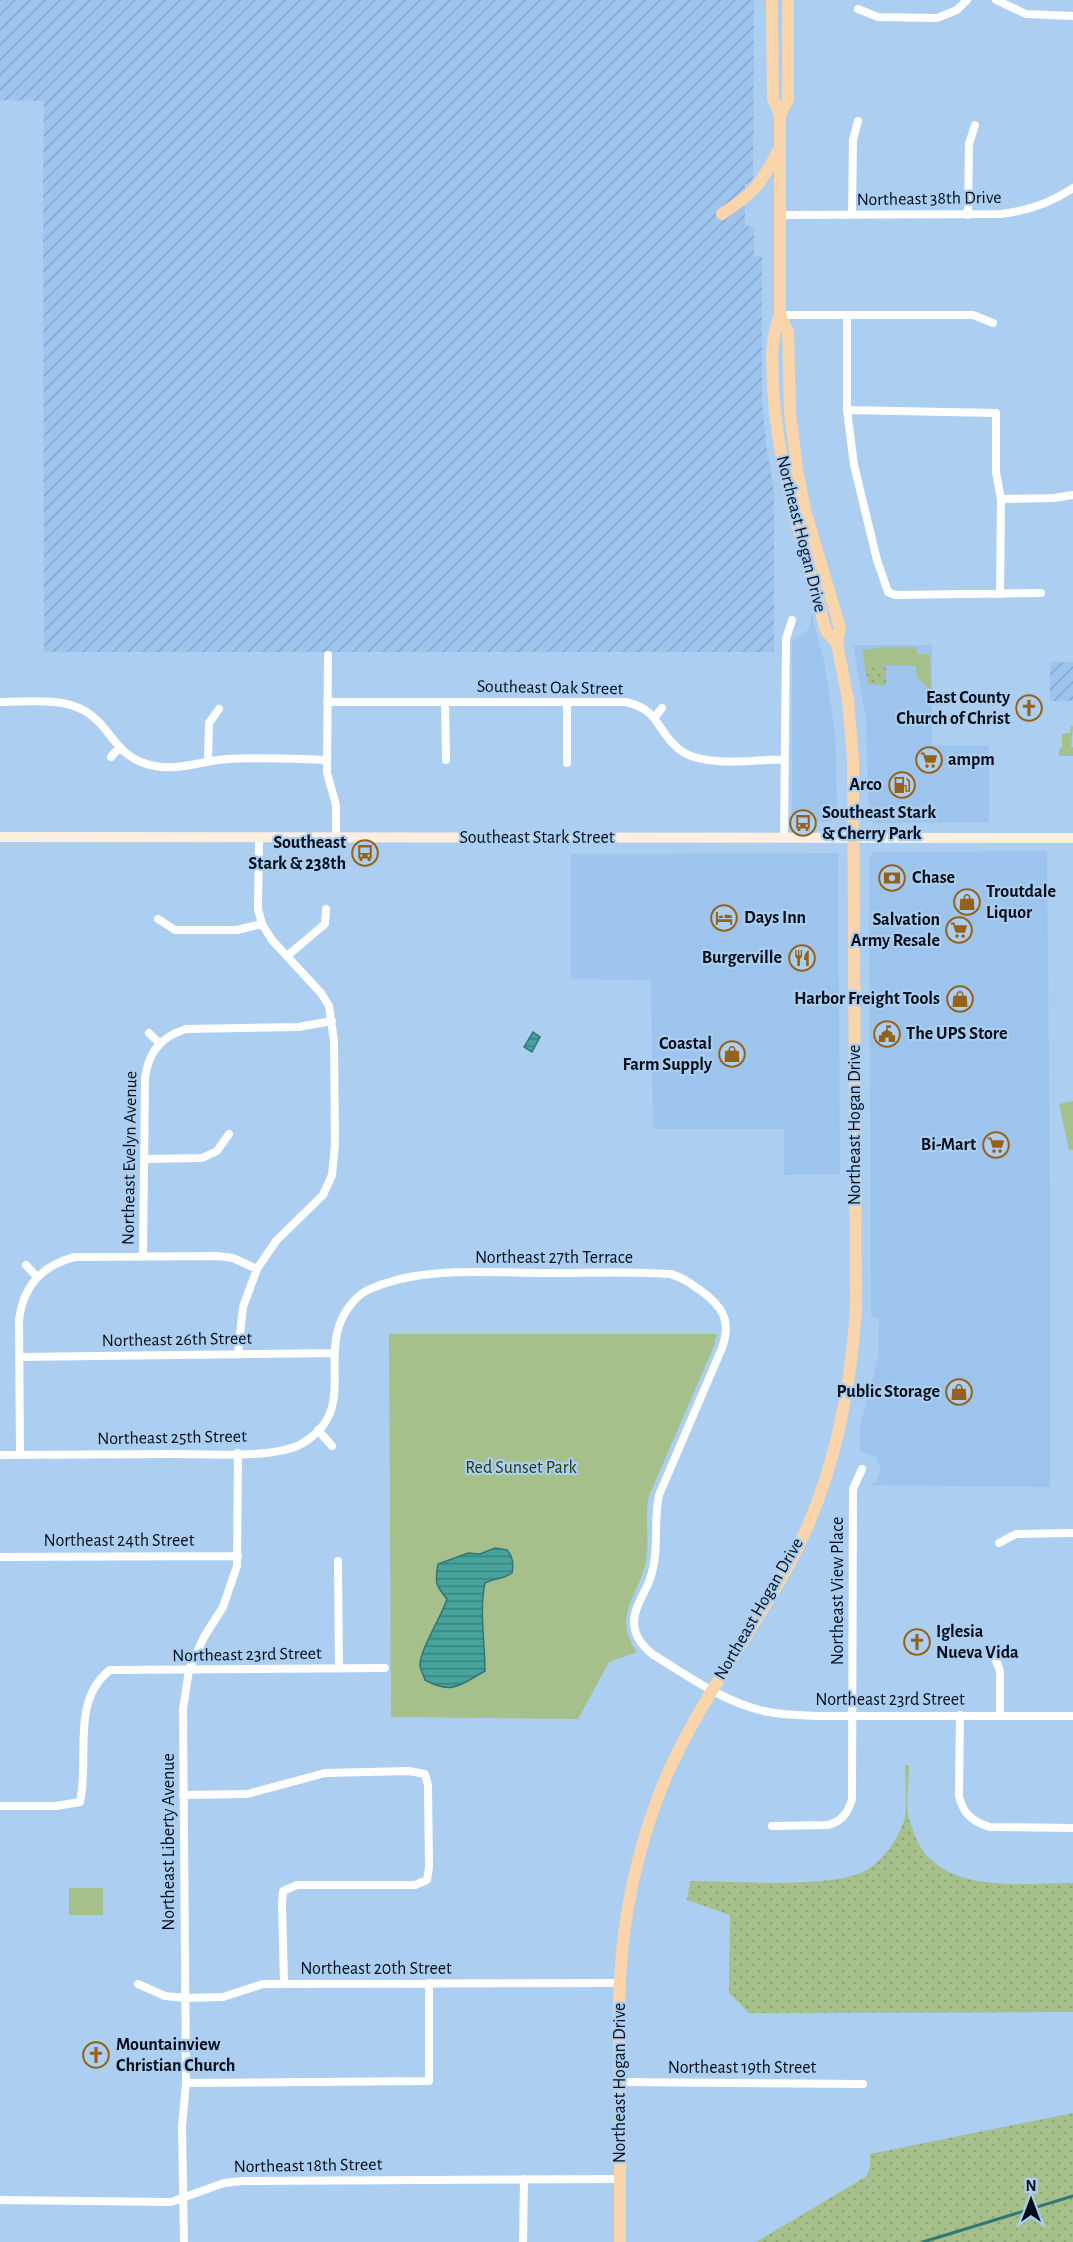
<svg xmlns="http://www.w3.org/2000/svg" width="1073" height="2242" font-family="'Alegreya Sans',sans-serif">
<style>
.built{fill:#9dc4ec}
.industrial{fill:url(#industrial-furrows)}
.grass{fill:url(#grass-dots)}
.park{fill:#a5c08a}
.water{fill:url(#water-rules);stroke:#327675;stroke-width:1.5}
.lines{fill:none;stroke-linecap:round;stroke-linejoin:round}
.stream{stroke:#327675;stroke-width:3}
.minor{stroke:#fff;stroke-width:8}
.secondary{stroke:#fdefe0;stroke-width:10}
.trunk{stroke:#fad4ab;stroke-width:12}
.labels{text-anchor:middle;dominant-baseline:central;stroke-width:4.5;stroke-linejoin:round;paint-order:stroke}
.street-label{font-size:18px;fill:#030e19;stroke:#accef0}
.poi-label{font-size:18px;font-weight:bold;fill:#030e19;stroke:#accef0;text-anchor:end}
.park-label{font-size:18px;fill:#283b0f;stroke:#accef0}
</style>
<defs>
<pattern id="industrial-furrows" width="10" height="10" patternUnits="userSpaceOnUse" patternTransform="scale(1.5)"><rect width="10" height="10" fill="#9dc4ec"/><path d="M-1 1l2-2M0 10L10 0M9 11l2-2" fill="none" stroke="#86a7ca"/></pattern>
<pattern id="grass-dots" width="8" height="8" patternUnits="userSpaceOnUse" patternTransform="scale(1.5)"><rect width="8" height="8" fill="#a5c08a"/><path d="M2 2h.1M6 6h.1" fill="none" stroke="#8ca476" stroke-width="1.8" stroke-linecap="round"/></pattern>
<pattern id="water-rules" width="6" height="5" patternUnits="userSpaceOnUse" patternTransform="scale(1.5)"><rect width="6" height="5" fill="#46a39d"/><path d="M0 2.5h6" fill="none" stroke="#38837f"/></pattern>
</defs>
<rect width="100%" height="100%" fill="#accef0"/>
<path class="built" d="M811,613L824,661L835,732L837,812L833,820L827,822H801L792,814V642L809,629L811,623Z
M853,645H932V745L989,746V822L874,823L869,820L866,720Z
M1047,851L1050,1195V1487L870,1485L877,1481L881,1468L876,1457L860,1451V1426L878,1358L879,1318L871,1317L869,858L872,853L878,852Z
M838,853L840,1174L784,1175V1129H653L651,980L571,979V854Z"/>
<path class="industrial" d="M0,0H754L753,178L750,183L745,184V225L754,227V256H762V400L766,444L774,492V652H44L43,176L44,101L0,100Z
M1050,662H1073V701H1050Z"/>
<path class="grass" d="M886,665V685L868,684L865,668Z
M905,1765H909C909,1781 906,1799 908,1815C909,1821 912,1827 914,1833C936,1896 1020,1883 1073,1883V2012L749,2013L729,1993L730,1915L687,1900L690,1881C732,1881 831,1889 865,1871C882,1862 902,1835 905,1816C907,1800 905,1781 905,1765Z
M1073,2113V2242H756L867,2176L870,2166V2154Z"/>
<path class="park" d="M886,647H916L917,654H930L931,691L916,676V666L886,665L865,668L862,650Z
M1071,726H1073L1071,747H1073V756H1059V749L1062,748V734L1070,733Z
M1073,1101V1150H1069L1059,1104Z
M389,1334H717L714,1346L649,1496C644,1518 650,1539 646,1561C639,1596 611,1616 637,1652L609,1662L578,1719L391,1717Z
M69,1888H103V1915H69Z"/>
<path class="water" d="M533,1032L540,1037L532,1052L524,1047Z
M495,1548L507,1550C513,1557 514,1564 512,1573C504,1579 494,1578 485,1583C479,1610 485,1643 485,1671C460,1685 452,1695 425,1680C424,1676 421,1671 420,1666C419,1651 442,1616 447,1599C435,1585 435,1582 438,1564L468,1553L480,1554Z"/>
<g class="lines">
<path class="stream" d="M923,2242L1073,2196"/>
<path class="minor" d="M996,0L1026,14L1073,16
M858,9L878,17L937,18L957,10L967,0
M780,215L1001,214C1026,211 1051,203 1073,188
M852,215L853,140L858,121
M968,215L969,144L975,125
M780,315H973L993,323
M847,315V410L854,465L877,560L888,592L895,595L1041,593
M847,410L996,413V472L1001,499L1000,594
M1001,499L1054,498L1073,495
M328,655L327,773L336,805V838
M0,702C27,702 61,697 85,711C112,727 114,756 150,765C176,772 201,761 227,759C260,757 294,759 327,760
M327,702H626C661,710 656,732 680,750C704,768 755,760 785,759
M445,702L446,760
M655,717L662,708
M111,757L119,748
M208,761L209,723L219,709
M567,763V703
M784,838L786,639L792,620
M158,919L175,930H237L262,924
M287,956L325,924L326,909
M149,1033L159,1043
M145,1159L202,1158L217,1151L229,1134
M143,1256L145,1079C148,1053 160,1037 186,1029L298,1027L332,1021
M26,1265L37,1277
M238,1354L243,1307L257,1269L276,1241L323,1195L332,1175L335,1145L334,1041L329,1006L321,993L272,940L262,924L258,909L259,837
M19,1357L335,1353
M318,1430L332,1446
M0,1455C59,1455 118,1454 177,1454C210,1454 276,1459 303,1443C350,1414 328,1376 337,1333C341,1316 353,1297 368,1290C421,1265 491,1273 548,1273C588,1273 630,1271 670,1274C682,1277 690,1283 700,1290C722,1306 732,1320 722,1348L659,1495C653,1523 660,1551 650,1579C645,1593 634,1607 634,1622C634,1636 642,1645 652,1654C687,1675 723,1702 764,1711C781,1715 798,1715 816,1716H1073
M20,1455L19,1320C23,1287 42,1265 75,1257L217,1256L233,1258L257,1269
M999,1543L1016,1534L1073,1533
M0,1557L238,1556
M338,1561L339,1669
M994,1655L1000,1671V1715
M960,1715L959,1796C963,1814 973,1822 990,1827L1073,1828
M183,1795L247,1794L325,1773L409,1771L425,1774L428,1785L429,1867L427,1880L415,1885H297L283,1891L282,1903L284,1984
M0,1806H56L80,1802C90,1758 70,1701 110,1670L385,1668
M772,1826L828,1825C842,1821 848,1813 852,1799L853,1489L862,1469
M138,1984L165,1996L186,1998L223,1997L263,1984L619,1983
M620,2082L863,2084
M186,2083L429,2081V1983
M0,2200L171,2202L224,2183L243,2181L620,2179
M184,2242L182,2126L186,2083L183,1709L189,1670L204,1637L223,1607L237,1566L238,1453
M523,2242L524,2179"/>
<path class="secondary" d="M0,837L1073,838"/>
<path class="trunk" d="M772,0L773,99L780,115
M788,0V99L780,115V315C770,340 772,361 773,387C778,473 805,549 826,631L837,643
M722,214C755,192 761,184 779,149
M620,2242C620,2189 620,2137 620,2084C619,2049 618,2014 620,1980C623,1917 636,1856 658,1797C688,1718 740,1650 782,1577C830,1495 850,1403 856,1308L853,759L848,700L837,643L840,628L805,510L797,469L790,413L788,332L780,315"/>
</g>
<defs>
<g id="church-ring" transform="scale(1.35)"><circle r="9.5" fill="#accef0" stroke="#966218" stroke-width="1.5"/><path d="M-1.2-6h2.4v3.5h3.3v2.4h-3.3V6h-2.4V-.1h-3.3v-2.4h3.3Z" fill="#966218"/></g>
<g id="supermarket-ring" transform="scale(1.35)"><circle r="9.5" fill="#accef0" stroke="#966218" stroke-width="1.5"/><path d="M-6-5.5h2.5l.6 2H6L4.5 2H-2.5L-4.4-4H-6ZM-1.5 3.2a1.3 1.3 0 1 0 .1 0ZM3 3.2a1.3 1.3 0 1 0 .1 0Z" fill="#966218"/></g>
<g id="fuel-ring" transform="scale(1.35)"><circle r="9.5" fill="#accef0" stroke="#966218" stroke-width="1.5"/><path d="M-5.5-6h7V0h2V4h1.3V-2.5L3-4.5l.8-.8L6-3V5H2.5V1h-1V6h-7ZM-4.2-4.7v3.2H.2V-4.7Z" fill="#966218"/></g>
<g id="bus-ring" transform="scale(1.35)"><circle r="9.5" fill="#accef0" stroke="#966218" stroke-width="1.5"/><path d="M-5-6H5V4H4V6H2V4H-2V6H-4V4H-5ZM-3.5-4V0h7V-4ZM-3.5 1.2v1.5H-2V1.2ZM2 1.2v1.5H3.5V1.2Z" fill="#966218"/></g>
<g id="bank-ring" transform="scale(1.35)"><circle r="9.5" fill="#accef0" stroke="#966218" stroke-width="1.5"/><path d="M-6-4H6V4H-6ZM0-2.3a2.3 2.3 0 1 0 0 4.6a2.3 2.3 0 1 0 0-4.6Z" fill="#966218"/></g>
<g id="shop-ring" transform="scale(1.35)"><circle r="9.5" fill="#accef0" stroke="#966218" stroke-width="1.5"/><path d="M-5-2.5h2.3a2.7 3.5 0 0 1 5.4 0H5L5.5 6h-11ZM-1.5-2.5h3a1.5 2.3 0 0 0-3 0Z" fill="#966218"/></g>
<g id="hotel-ring" transform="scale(1.35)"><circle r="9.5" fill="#accef0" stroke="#966218" stroke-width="1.5"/><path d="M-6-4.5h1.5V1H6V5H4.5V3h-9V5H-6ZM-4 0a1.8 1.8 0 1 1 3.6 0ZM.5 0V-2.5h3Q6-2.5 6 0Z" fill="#966218"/></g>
<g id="restaurant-ring" transform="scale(1.35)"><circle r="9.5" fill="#accef0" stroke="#966218" stroke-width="1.5"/><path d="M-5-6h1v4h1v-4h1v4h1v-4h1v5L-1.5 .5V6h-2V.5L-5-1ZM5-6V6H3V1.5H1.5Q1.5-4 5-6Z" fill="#966218"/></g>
<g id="civic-ring" transform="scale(1.35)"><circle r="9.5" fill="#accef0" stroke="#966218" stroke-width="1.5"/><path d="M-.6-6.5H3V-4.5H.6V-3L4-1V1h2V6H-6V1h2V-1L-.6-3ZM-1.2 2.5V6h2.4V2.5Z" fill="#966218"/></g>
</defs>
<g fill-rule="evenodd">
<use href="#church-ring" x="1029" y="708"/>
<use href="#supermarket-ring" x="929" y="760"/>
<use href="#fuel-ring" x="902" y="785"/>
<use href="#bus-ring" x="803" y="823"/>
<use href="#bus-ring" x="365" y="853"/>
<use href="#bank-ring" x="892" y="878"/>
<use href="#shop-ring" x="967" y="902"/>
<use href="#hotel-ring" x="724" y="918"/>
<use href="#supermarket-ring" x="959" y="930"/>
<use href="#restaurant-ring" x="802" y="958"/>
<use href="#shop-ring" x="960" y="999"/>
<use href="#civic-ring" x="887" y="1034"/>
<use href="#shop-ring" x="732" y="1054"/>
<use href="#supermarket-ring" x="996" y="1145"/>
<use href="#shop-ring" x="959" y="1392"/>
<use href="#church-ring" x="917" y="1642"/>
<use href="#church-ring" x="96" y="2055"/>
</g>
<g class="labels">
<g class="street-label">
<text transform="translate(929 199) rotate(-1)">Northeast 38th Drive</text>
<text transform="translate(801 534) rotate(76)">Northeast Hogan Drive</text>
<text transform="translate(550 688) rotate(1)">Southeast Oak Street</text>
<text x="537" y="838">Southeast Stark Street</text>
<text transform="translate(855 1125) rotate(-90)">Northeast Hogan Drive</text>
<text transform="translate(130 1158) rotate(-89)">Northeast Evelyn Avenue</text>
<text x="554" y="1258">Northeast 27th Terrace</text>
<text transform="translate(177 1340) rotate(-1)">Northeast 26th Street</text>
<text transform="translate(172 1438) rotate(-1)">Northeast 25th Street</text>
<text x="119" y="1541">Northeast 24th Street</text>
<text transform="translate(838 1591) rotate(-90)">Northeast View Place</text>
<text transform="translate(759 1609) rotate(-60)">Northeast Hogan Drive</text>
<text transform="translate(247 1655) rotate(-1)">Northeast 23rd Street</text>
<text x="890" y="1700">Northeast 23rd Street</text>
<text transform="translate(169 1842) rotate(-90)">Northeast Liberty Avenue</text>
<text x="376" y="1969">Northeast 20th Street</text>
<text x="742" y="2068">Northeast 19th Street</text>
<text transform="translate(620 2083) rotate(-90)">Northeast Hogan Drive</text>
<text transform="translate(308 2166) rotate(-1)">Northeast 18th Street</text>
</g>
<g class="poi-label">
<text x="1010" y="698">East County<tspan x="1010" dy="21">Church of Christ</tspan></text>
<text x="948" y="760" text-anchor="start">ampm</text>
<text x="882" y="785">Arco</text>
<text x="822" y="813" text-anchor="start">Southeast Stark<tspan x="822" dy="21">&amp; Cherry Park</tspan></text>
<text x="346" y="843">Southeast<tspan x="346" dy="21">Stark &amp; 238th</tspan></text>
<text x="912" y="878" text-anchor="start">Chase</text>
<text x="986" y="892" text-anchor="start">Troutdale<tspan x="986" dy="21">Liquor</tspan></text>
<text x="744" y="918" text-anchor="start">Days Inn</text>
<text x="940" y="920">Salvation<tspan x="940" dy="21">Army Resale</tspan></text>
<text x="782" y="958">Burgerville</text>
<text x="940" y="999">Harbor Freight Tools</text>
<text x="906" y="1034" text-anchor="start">The UPS Store</text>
<text x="712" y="1044">Coastal<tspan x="712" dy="21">Farm Supply</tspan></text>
<text x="976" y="1145">Bi-Mart</text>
<text x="940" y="1392">Public Storage</text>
<text x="936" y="1632" text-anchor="start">Iglesia<tspan x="936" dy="21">Nueva Vida</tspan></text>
<text x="116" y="2045" text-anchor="start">Mountainview<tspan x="116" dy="21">Christian Church</tspan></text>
</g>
<g class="park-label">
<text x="521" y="1468">Red Sunset Park</text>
</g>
</g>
<g transform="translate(1031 2200)" stroke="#accef0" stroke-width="4.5" paint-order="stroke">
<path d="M0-4.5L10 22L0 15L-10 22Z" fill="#030e19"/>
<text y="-9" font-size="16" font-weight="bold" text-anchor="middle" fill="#030e19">N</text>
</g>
</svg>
